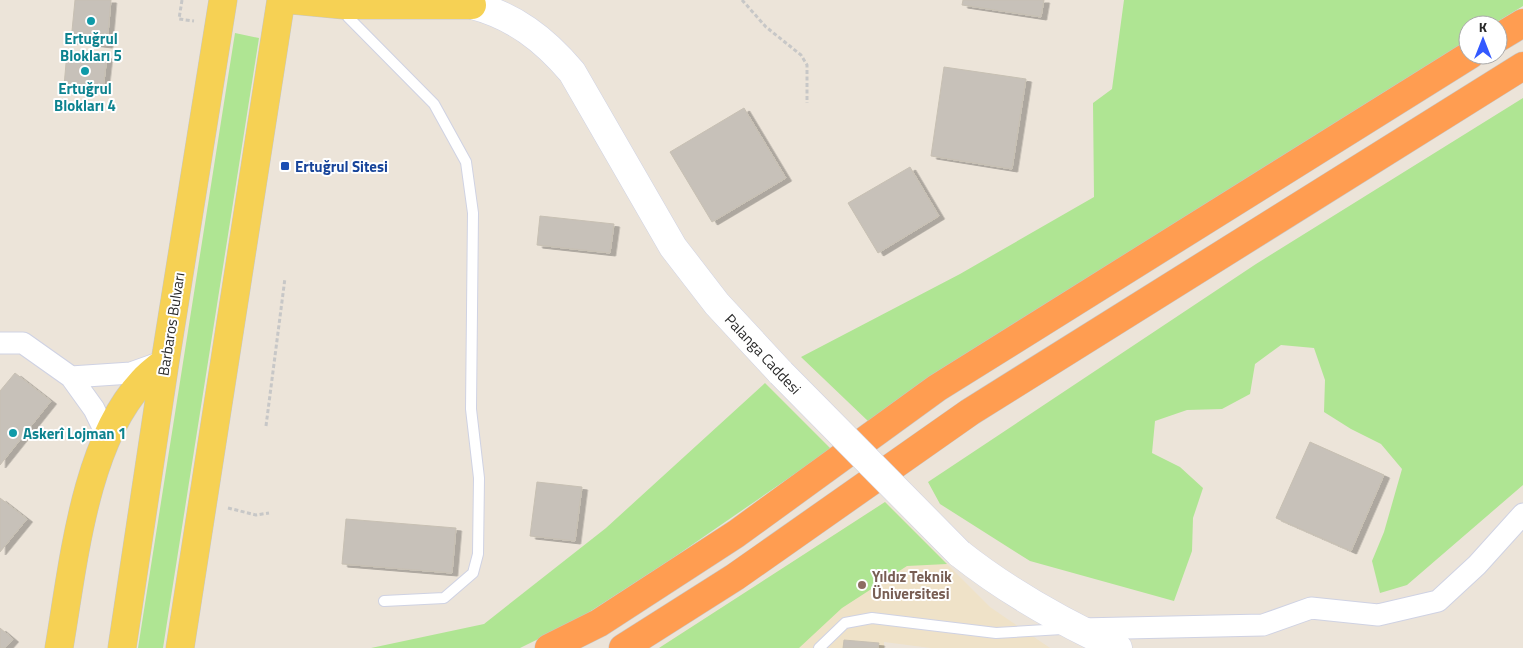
<svg xmlns="http://www.w3.org/2000/svg" width="1523" height="648" font-family="'Titillium Web',sans-serif">
<style>
.education{fill:#efe2c8}
.green{fill:#afe593}
.building{fill:#c7c1b9;stroke:#c7c0b3;filter:url(#shadow)}
.lines{fill:none;stroke-linecap:round;stroke-linejoin:round}
.lane-casing{stroke:#cfd2e3;stroke-width:12}
.street-casing{stroke:#cfd2e3;stroke-width:23}
.secondary-casing{stroke:#cfd2e3;stroke-width:29}
.primary-casing{stroke:#c7c7c7;stroke-width:29}
.highway-casing{stroke:#c7c7c7;stroke-width:29}
.path{stroke:#c7c7c7;stroke-width:3;stroke-dasharray:4 2.5;stroke-linecap:butt}
.lane{stroke:#fff;stroke-width:10}
.street{stroke:#fff;stroke-width:21}
.secondary{stroke:#fff;stroke-width:28}
.primary{stroke:#f6d154;stroke-width:28}
.highway{stroke:#ff9d51;stroke-width:28}
.secondary-bridge-casing{stroke:#cfd2e3;stroke-width:29;stroke-linecap:butt}
.secondary-bridge{stroke:#fff;stroke-width:28}
.culture-dot{fill:#0f9aa8;stroke:#fff;stroke-width:2}
.transit-dot{fill:#1a4fb4;stroke:#fff;stroke-width:2}
.education-dot{fill:#8d6e63;stroke:#fff;stroke-width:2}
.labels{text-anchor:middle;dominant-baseline:central;stroke-width:4;stroke-linejoin:round;paint-order:stroke}
.culture-label{font-size:15px;font-weight:bold;fill:#0d838f;stroke:#fff}
.transit-label{font-size:15px;font-weight:bold;fill:#164399;stroke:#fff;text-anchor:start}
.street-label{font-size:15px;fill:#292929;stroke:#fff}
.education-label{font-size:15px;font-weight:bold;fill:#785e54;stroke:#fff;text-anchor:start}
</style>
<defs>
<filter id="shadow"><feDropShadow dx="5.5" dy="3" stdDeviation="0" flood-color="#0004"/></filter>
</defs>
<rect width="100%" height="100%" fill="#ece4d9"/>
<path class="education" d="M885,502L990,607L1050,648H931L884,642V648H659Z"/>
<path class="green" d="M1124,0H1523V6L1492,25H1468V41L869,422L801,357L960,274L1094,197L1093,103L1112,89Z
M235,33L259,38L163,648H138Z
M1523,98V485L1407,585L1380,593L1372,561L1384,532L1402,469L1381,444L1351,429L1324,412L1325,380L1314,348L1281,345L1255,364L1250,394L1222,409L1187,410L1155,421L1152,453L1180,467L1203,488L1193,518L1192,551L1174,601L1030,561L940,504L928,482L1256,264Z
M765,383L831,449L670,560L577,620L520,648H371L484,624L606,528Z
M885,502L947,564L907,566L842,608L799,648H659Z"/>
<path class="building" d="M75,0H111L107,45L71,41Z
M963,0H1044L1041,17L962,5Z
M67,52L107,56L103,90L64,86Z
M944,67L1026,79L1012,169L931,156Z
M744,108L786,178L712,222L670,152Z
M910,167L939,216L878,253L848,203Z
M540,216L614,224L610,253L537,245Z
M15,373L51,401L0,465V391Z
M1310,442L1384,475L1351,551L1276,518Z
M537,482L582,487L575,541L530,536Z
M0,498L27,519L0,552Z
M346,519L456,528L452,573L342,564Z
M0,628L13,639L5,648H0Z
M844,640L879,643L878,648H843Z"/>
<g class="lines">
<g class="lane-casing">
<path id="lane" d="M345,8L348,17L434,104L466,162L473,213L471,409L479,478L478,554L473,573L444,598L384,601
M819,648L845,623L872,618L996,633L1062,629"/>
</g>
<g class="street-casing">
<path id="street" d="M0,343H23L71,377L94,409L108,438
M71,377L131,373L159,363
M1080,629L1263,625L1311,608L1378,615L1438,601L1477,565L1523,514"/>
</g>
<g class="secondary-casing">
<path id="secondary" d="M472,5C514,16 544,39 572,72L673,247L717,304L781,373
M959,553C1008,592 1062,622 1118,648"/>
</g>
<g class="primary-casing">
<path id="primary" d="M292,0L344,5H472
M59,648C73,567 84,444 142,382C149,374 157,368 165,362
M122,648L165,362L223,0
M180,648L281,0"/>
</g>
<g class="highway-casing">
<path id="highway" d="M1498,38L1523,23
M549,648L599,623L736,534L937,388L1470,55
M623,648L735,577L970,412L1523,66"/>
</g>
<path class="path" d="M182,0L179,19L194,21
M742,0L766,27L801,55L807,65V103
M266,426L285,278
M228,508L256,515L269,513"/>
<use href="#lane" class="lane"/>
<use href="#street" class="street"/>
<use href="#secondary" class="secondary"/>
<use href="#primary" class="primary"/>
<use href="#highway" class="highway"/>
<g class="secondary-bridge-casing">
<path id="secondary-bridge" d="M781,373L959,553"/>
</g>
<use href="#secondary-bridge" class="secondary-bridge"/>
</g>
<g class="culture-dot">
<circle cx="91" cy="21" r="5"/>
<circle cx="85" cy="71" r="5"/>
<circle cx="13" cy="433" r="5"/>
</g>
<rect class="transit-dot" x="280" y="161" width="10" height="10" rx="2.5"/>
<circle class="education-dot" cx="862" cy="585" r="5"/>
<g class="labels">
<g class="culture-label">
<text x="91" y="38">Ertuğrul<tspan x="91" dy="17">Blokları 5</tspan></text>
<text x="85" y="88">Ertuğrul<tspan x="85" dy="17">Blokları 4</tspan></text>
<text x="23" y="433" text-anchor="start">Askerî Lojman 1</text>
</g>
<g class="transit-label">
<text x="295" y="166">Ertuğrul Sitesi</text>
</g>
<g class="street-label">
<text transform="translate(171 324) rotate(-81)">Barbaros Bulvarı</text>
<text transform="translate(763 354) rotate(47)">Palanga Caddesi</text>
</g>
<g class="education-label">
<text x="872" y="576">Yıldız Teknik<tspan x="872" dy="17">Üniversitesi</tspan></text>
</g>
</g>
<g transform="translate(1483 40)"><circle r="24" fill="#ffffff" stroke="#a9a9a9"/>
<path d="M0-4L9 19L0 12L-9 19Z" fill="#3359ff"/>
<text y="-8" font-size="14" font-weight="bold" text-anchor="middle" fill="#292929">K</text>
</g>
</svg>
